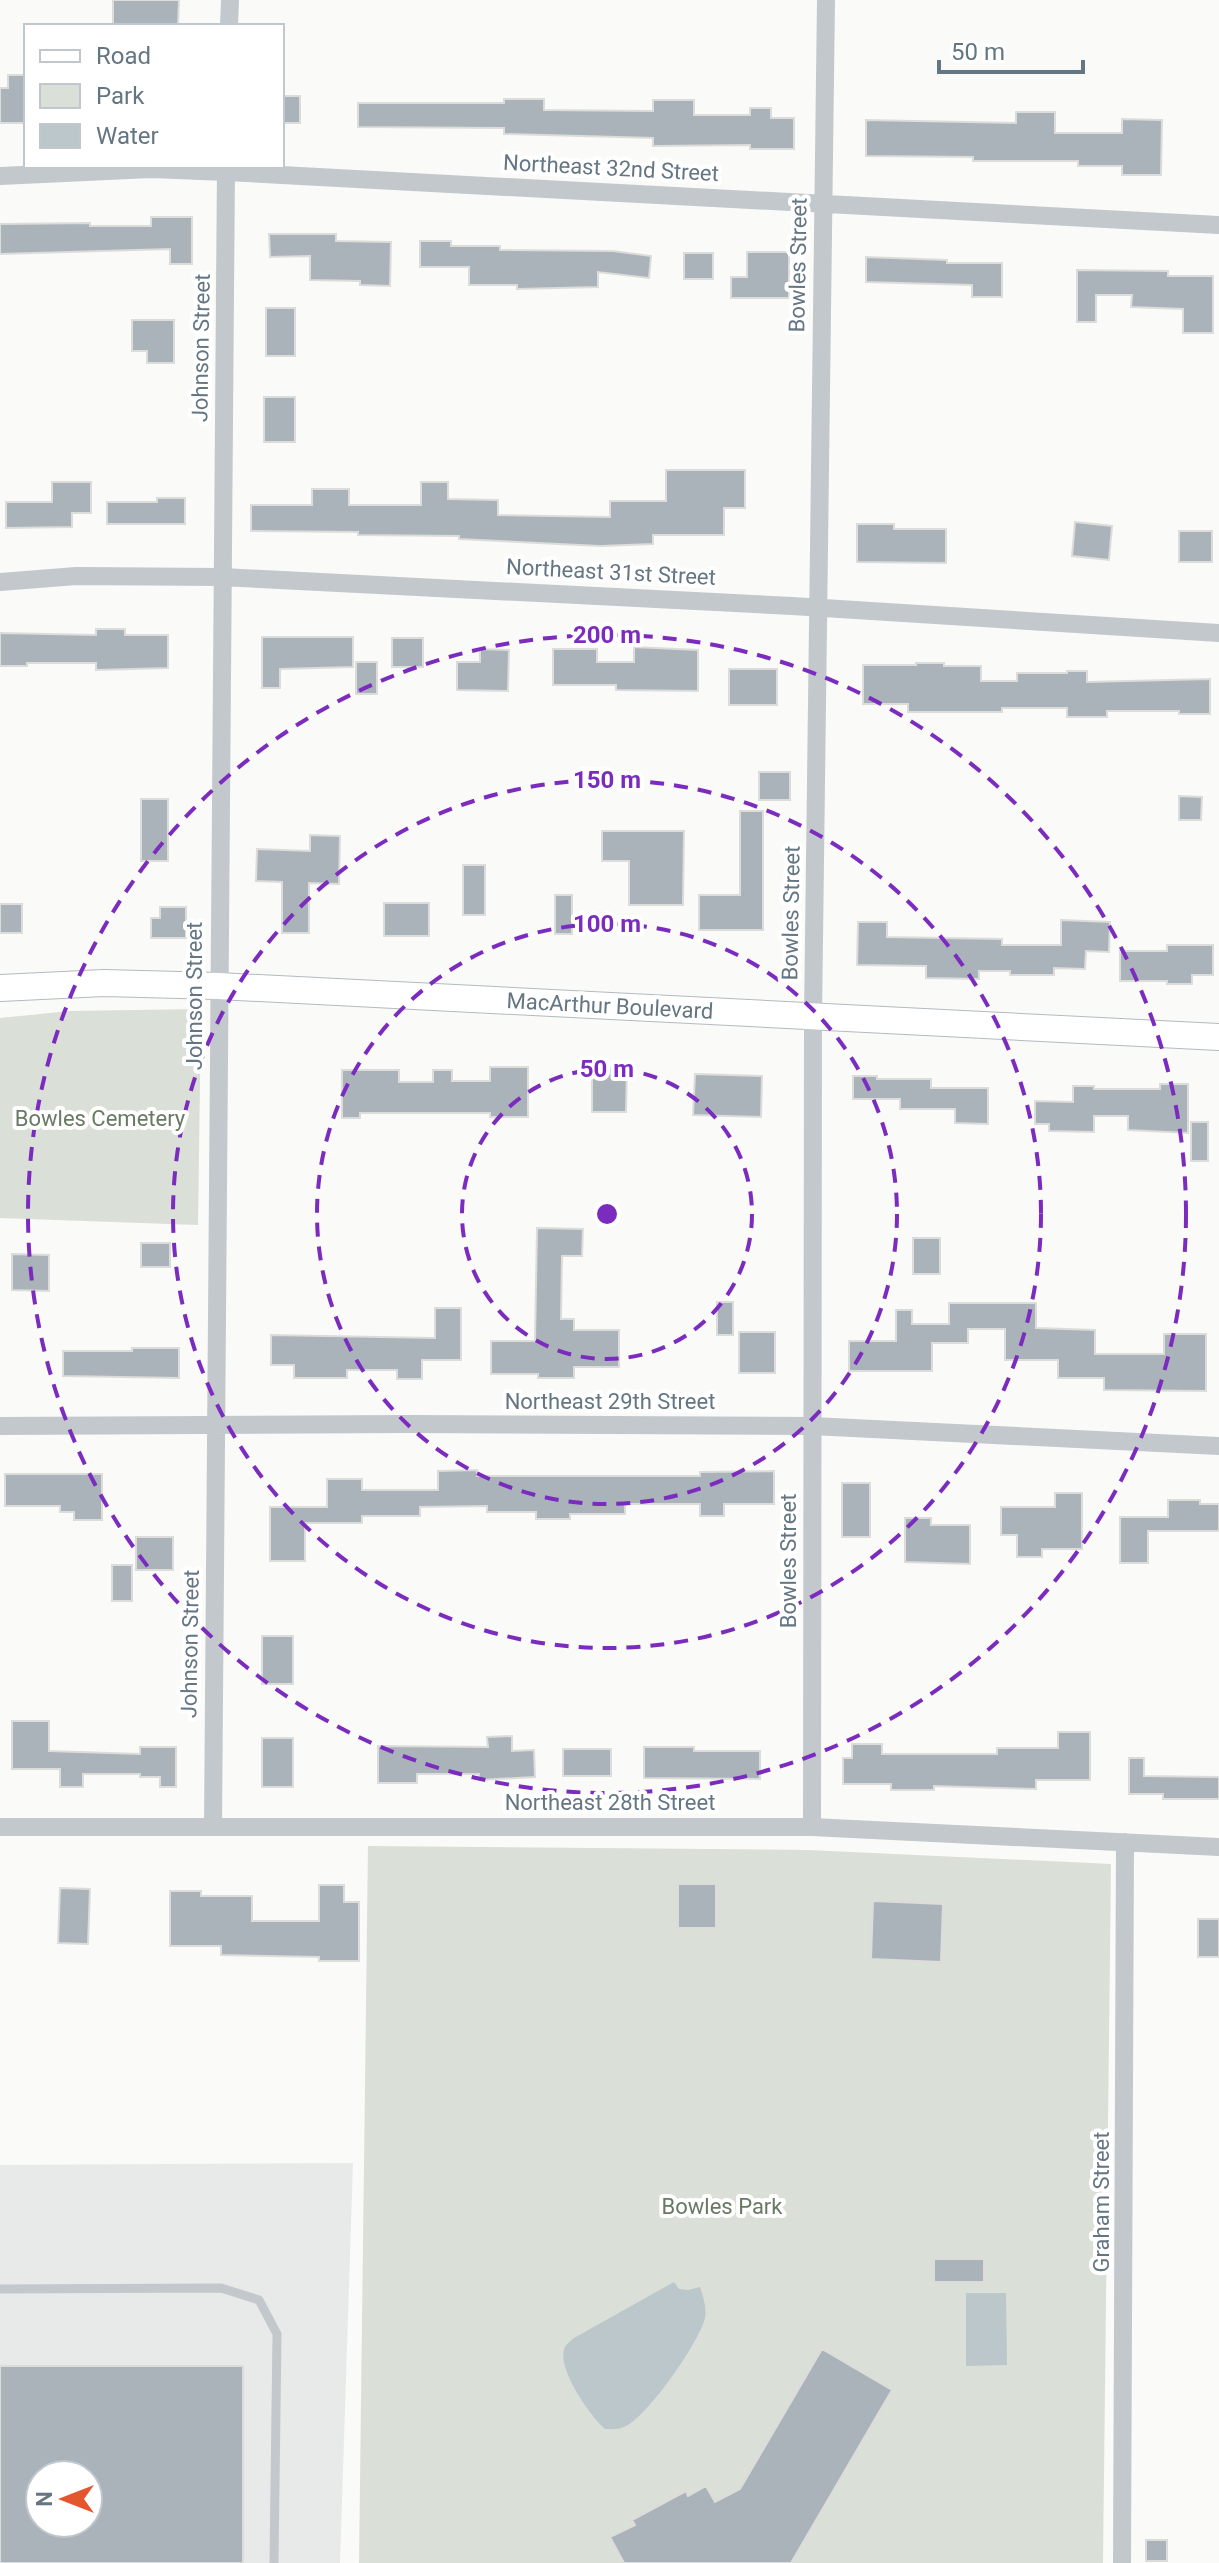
<svg xmlns="http://www.w3.org/2000/svg" width="1219" height="2563" font-family="Roboto,sans-serif">
<style>
.built{fill:#e8e9e9;fill-rule:evenodd}
.green{fill:#dadfd7}
.water{fill:#bbc7cb}
.building{fill:#aab3b9;stroke:#dcdcda;stroke-width:2;fill-rule:evenodd}
.lines{fill:none;stroke-linecap:round;stroke-linejoin:round}
.secondary-casing{stroke:#b3babf;stroke-width:28}
.lane{stroke:#c3c8cc;stroke-width:9}
.street{stroke:#c3c8cc;stroke-width:18}
.secondary{stroke:#fff;stroke-width:26}
.ring{fill:none;stroke:#7b2cbf;stroke-width:4;stroke-dasharray:14 10}
.labels{text-anchor:middle;dominant-baseline:central;stroke-width:8;stroke-linejoin:round;paint-order:stroke}
.street-label{font-size:22px;fill:#657683;stroke:#fff}
.park-label{font-size:22px;fill:#687a64;stroke:#fff}
.centre{fill:#7b2cbf;stroke:#fff;stroke-width:4}
.ring-label{font-size:24px;text-anchor:middle;font-weight:bold;fill:#7b2cbf;stroke:#fff;stroke-width:8;stroke-linejoin:round;paint-order:stroke}
</style>
<rect width="100%" height="100%" fill="#fafaf8"/>
<path class="built" d="M353,2163L340,2563H0V2165ZM40,2475H88V2523H40Z"/>
<path class="green" d="M201,1009L198,1225L0,1218V1018L70,1011Z
M368,1846L808,1850L1111,1864L1103,2563H359Z"/>
<path class="water" d="M674,2282L679,2289L688,2290L700,2287C703,2297 707,2307 705,2318C700,2341 646,2419 624,2427C618,2430 611,2429 605,2429C590,2416 555,2366 565,2347C567,2343 571,2341 574,2338Z
M966,2293H1006L1007,2365L966,2366Z"/>
<path class="building" d="M113,0H179L178,26H113Z
M8,75H26V123H0V88H8Z
M282,96H300V123H282Z
M504,99H544V110L653,111V100H694V115H750V108H771V118H794V149H750V145L653,146V138L504,134V128L358,127V103H504Z
M1016,112H1055V133H1122V119L1162,120L1161,175H1122V166H1078V161H973V157L866,156V120L1016,123Z
M151,217H192V264H170V249L0,254V224L90,223V226H151Z
M269,234H336V241L391,242L390,286L360,285V281L310,280V256L270,257Z
M420,241H451V246H500V250L613,251L651,256L649,278L598,272V287L517,289V285H469V267H420Z
M747,252H789V298H731V277H747Z
M684,253H713V279H684Z
M866,257L947,260V263H1002V297H972V285L866,282Z
M1077,270L1168,271V276H1213V333H1183V309L1131,307L1132,295H1096V322H1077Z
M266,308H295V356H266Z
M132,320H174V363H147V351H132Z
M264,397H295V442H264Z
M666,470H745V508H724V535H653V544L600,546L459,539V536L358,535V532L251,531V505H312V489H349V505H421V482H448V499L498,500V515L610,517V501H666Z
M52,482H91V513H72V527L6,528V502H52Z
M157,498H185V524H107V502H157Z
M1075,522L1112,526L1109,560L1072,556Z
M857,524H894V529H946V563L857,562Z
M1179,531H1212V562H1179Z
M96,629H125V635H168V668L96,670V663H27V666H0V633L96,635Z
M262,637H353V667L280,669V688H262Z
M392,638H423V667H392Z
M634,647L698,650V691L616,690V685H553V649H597V662H634Z
M480,649L509,650L508,691L457,690V662H480Z
M356,662H377V694H356Z
M916,663H944V666H981V681H1017V673H1067V671H1087V682L1210,679V714H1179V711H1107V717H1067V708H1002V712H908V704H863V665H916Z
M729,669H777V705H729Z
M759,772H790V800H759Z
M1179,796L1202,797L1201,820H1179Z
M141,799H168V861H141Z
M740,811H763V930H699V895H740Z
M602,831H684L683,905H629V861H602Z
M310,835L340,836L339,884L309,883V933H282V882L256,881L257,849L310,851Z
M463,865H485V915H463Z
M555,895H572V934H555Z
M384,903H429V936H384Z
M0,904H22V933H0Z
M160,907H186V938H151V918H160Z
M1061,920L1110,922L1109,952L1086,951L1085,969L1054,968V975H1010V971H979V979L926,978V966L857,965L858,922H887V937L1002,939V945H1061Z
M1167,945H1213V975H1192V984H1167V981H1120V951H1167Z
M592,1066H627L626,1112H592Z
M490,1067H528V1117H490V1113H360V1118H342V1070H399V1082H433V1070H452V1081H490Z
M695,1074L762,1076L761,1117L693,1115Z
M853,1076H877V1079H931V1088H988V1124L955,1123V1109H900V1099H853Z
M1160,1084H1188V1133L1128,1130V1116H1094V1132L1049,1131V1124H1035V1101L1073,1102V1086H1094V1089H1160Z
M1191,1122H1208V1161H1191Z
M537,1228L583,1229L582,1256H562L561,1319H574V1330H619V1367H574V1378H538V1374H491V1341H535Z
M913,1238H940V1274H913Z
M141,1243H170V1267H141Z
M12,1254L49,1255V1291L12,1290Z
M717,1302H733V1335H717Z
M949,1303H1036V1328L1095,1330V1354H1164V1334H1206V1391L1104,1390V1378H1058V1360H1005V1329H968V1343H932V1371H849V1341H896V1310H912V1324H949Z
M435,1308H461V1360H422V1379H397V1370H347V1378H294V1365H271V1335L435,1338Z
M739,1332H775V1373H739Z
M132,1348H179V1378L63,1376V1351H132Z
M477,1470V1476H700V1472L774,1471V1504H724V1516H700V1504H625V1514H570V1519H536V1512H487V1506L420,1507V1516H362V1523H305V1561H270V1507H327V1479H362V1490H438V1471Z
M5,1474H102V1520H74V1512H60V1506H5Z
M842,1483H870V1537H842Z
M1055,1493H1082V1549H1042V1557H1017V1535H1001V1507H1055Z
M1168,1500H1200V1504H1219V1531H1148V1563H1120V1517H1168Z
M905,1518H931V1525H970V1564L905,1562Z
M136,1537H173V1570H136Z
M112,1565H132V1601H112Z
M262,1636H293V1684H262Z
M12,1721H49V1751L140,1754V1747H176V1787H160V1777H140V1774H83V1787H60V1769H12Z
M1058,1732H1090V1780H1036V1789L934,1786V1790H891V1784H843V1758H852V1744H882V1754H997V1748H1058Z
M512,1736V1751L534,1750L535,1777L479,1780V1774H417V1783H378V1746L488,1747L487,1737Z
M262,1738H293V1787H262Z
M644,1747H694V1751H760V1779L644,1778Z
M563,1749H611V1776H563Z
M1129,1758H1144V1776L1219,1777V1799H1163V1794H1129Z
M678,1884H716V1928H678Z
M319,1885H344V1902H359V1961H319V1957L221,1955V1946H170V1891H201V1896H252V1921H319Z
M60,1888L90,1889L88,1944L58,1943Z
M873,1901L943,1904L941,1962L871,1959Z
M1198,1919H1219V1957H1198Z
M934,2259H984V2282H934Z
M822,2349L892,2390L791,2563H624L610,2537L635,2525L632,2520L686,2491L688,2496L706,2486L715,2502L740,2489Z
M0,2366H243V2563H0ZM40,2475H88V2523H40Z
M1146,2540H1167V2561H1146Z"/>
<g class="lines">
<g class="secondary-casing">
<path id="secondary" d="M0,988L104,983L218,986L1219,1037"/>
</g>
<path class="lane" d="M0,2289L221,2288L259,2300L277,2334L274,2563"/>
<path class="street" d="M229,26L230,0
M0,176L151,169L226,172L1219,225
M0,582L76,576L222,577L792,606L1219,633
M0,1426L408,1424L812,1426L1219,1446
M0,1827H812L1219,1847
M213,1827L226,166
M812,1827L813,1017L826,0
M1122,2563L1125,1842"/>
<use href="#secondary" class="secondary"/>
</g>
<g class="ring">
<circle cx="607" cy="1214" r="145"/>
<circle cx="607" cy="1214" r="290"/>
<circle cx="607" cy="1214" r="434"/>
<circle cx="607" cy="1214" r="579"/>
</g>
<g class="labels">
<g class="street-label">
<text transform="translate(611 168) rotate(3)">Northeast 32nd Street</text>
<text transform="translate(798 265) rotate(-89)">Bowles Street</text>
<text transform="translate(201 348) rotate(-89)">Johnson Street</text>
<text transform="translate(611 572) rotate(3)">Northeast 31st Street</text>
<text transform="translate(791 913) rotate(-89)">Bowles Street</text>
<text transform="translate(194 996) rotate(-90)">Johnson Street</text>
<text transform="translate(610 1006) rotate(3)">MacArthur Boulevard</text>
<text x="610" y="1401">Northeast 29th Street</text>
<text transform="translate(788 1561) rotate(-90)">Bowles Street</text>
<text transform="translate(190 1644) rotate(-89)">Johnson Street</text>
<text x="610" y="1802">Northeast 28th Street</text>
<text transform="translate(1101 2202) rotate(-90)">Graham Street</text>
</g>
<g class="park-label">
<text x="100" y="1118">Bowles Cemetery</text>
<text x="722" y="2206">Bowles Park</text>
</g>
</g>
<circle cx="607" cy="1214" r="12" class="centre"/>
<g class="ring-label">
<text x="607" y="643">200 m</text>
<text x="607" y="788">150 m</text>
<text x="607" y="932">100 m</text>
<text x="607" y="1077">50 m</text>
</g>
<rect x="24" y="24" width="260" height="144" fill="#ffffff" stroke="#c1c8cd" stroke-width="2"/>
<rect x="40" y="50" width="40" height="12" fill="#ffffff" stroke="#c1c8cd" stroke-width="2"/>
<text x="96" y="64" font-size="24" fill="#657683">Road</text>
<rect x="40" y="84" width="40" height="24" fill="#dadfd7" stroke="#c1c8cd" stroke-width="2"/>
<text x="96" y="104" font-size="24" fill="#657683">Park</text>
<rect x="40" y="124" width="40" height="24" fill="#bbc7cb" stroke="#c1c8cd" stroke-width="2"/>
<text x="96" y="144" font-size="24" fill="#657683">Water</text>
<g transform="translate(64 2499) rotate(270)"><circle r="38" fill="#ffffff" stroke="#c1c8cd" stroke-width="2"/>
<path d="M0-6L14 30L0 20L-14 30Z" fill="#e4572e"/>
<text y="-12" font-size="22" font-weight="bold" text-anchor="middle" fill="#657683">N</text>
</g>
<path d="M939 60v12h144v-12" fill="none" stroke="#657683" stroke-width="4"/>
<text x="951" y="60" font-size="24" fill="#657683" stroke="#ffffff" stroke-width="6" paint-order="stroke">50 m</text>
</svg>
